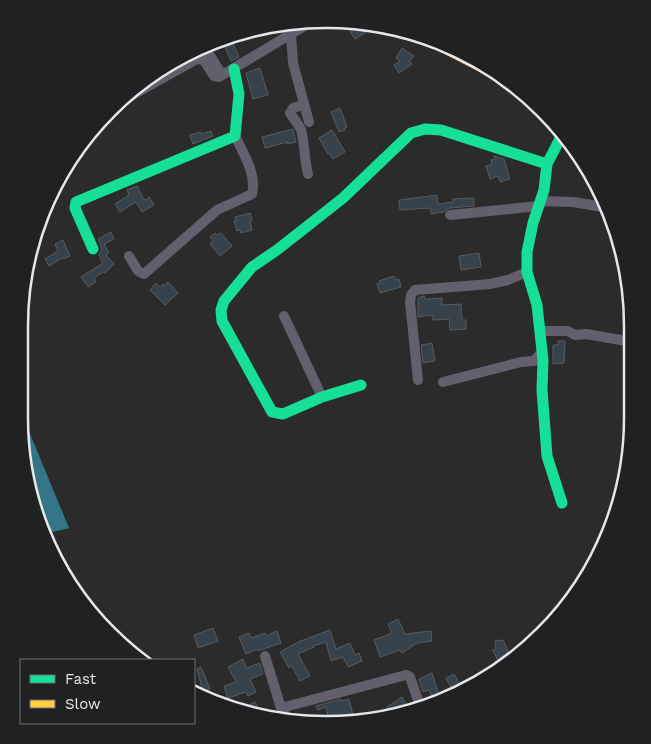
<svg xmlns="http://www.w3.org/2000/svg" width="651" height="744" font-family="'Work Sans',sans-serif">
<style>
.water{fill:#337487}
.building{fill:#36434c;stroke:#5a5b5b}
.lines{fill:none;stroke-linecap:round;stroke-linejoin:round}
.street{stroke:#645f6d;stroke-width:10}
.fast{stroke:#16e098;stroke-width:11}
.slow{stroke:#ffcf43;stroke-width:11}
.rim{fill:none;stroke:#e7e7e9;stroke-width:2.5}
</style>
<rect width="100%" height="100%" fill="#2b2b2c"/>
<path class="water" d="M19,407L69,528H70L43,534L29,498L19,419Z"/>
<path class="building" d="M358,22H362L368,31L355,39L348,28Z
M231,39L239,57L231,61L223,42Z
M402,48L414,56L409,62L412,64L399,73L394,65L400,61L396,58Z
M260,68L268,95L253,99L246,73Z
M340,108L347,127L344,128L345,130L339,132L331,112Z
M293,129L296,142L287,144V142L265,148L262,137Z
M332,130L345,152L333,159L330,154H328L319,138Z
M211,131L213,136L193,144L190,135L200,132L201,134Z
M494,156L504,159L510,179L500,182L498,176L490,179L486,166L492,164L491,160L495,159Z
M137,186L143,198L146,200L149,197L154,205L142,212L136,202L120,212L115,204L129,195L127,190Z
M437,195L438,204L453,202V199L474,198V206L449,208L444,212L431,214L430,208L400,210L399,200Z
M250,213L252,220L250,221L252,230L241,233L240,230L237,231L234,221H236L235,217Z
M111,232L114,239L104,244L109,253L106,255L114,264L105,273L103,272L94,278L96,282L88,287L81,277L103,263L99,255L102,249L98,239Z
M215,233L216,235L221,233L232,246L220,256L210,244L213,241L210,237Z
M63,240L70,256L63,259L62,258L49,266L45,259L58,251L55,244Z
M479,253L481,267L461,270L459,256Z
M394,276L396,280L399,279L401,287L380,293L377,284L380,283L379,281Z
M168,282L178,293L165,305L150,290L156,283L160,287L163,284L164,286Z
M424,296L425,299L442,298V305L461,304L462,320H466V329L450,330L449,319L433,320V316L430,315L418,317V298Z
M558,341H565L564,363L553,364V345H558Z
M432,343L435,361L423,363L421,345Z
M398,619L405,634L431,631L432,641L417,643L402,653L400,650L380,657L374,640L392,633L388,624Z
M213,628L218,641L198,648L194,635Z
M330,630L336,649L350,643L355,655L359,653L362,661L348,667L343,657L331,661L326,642L313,646L314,647L298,654L310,676L300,681L292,666L289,668L280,652L298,642Z
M277,631L281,643L258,651V649L246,654L239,637L249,633L251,638L265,633L266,636Z
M503,640L512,660L506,664L504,658L498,661L493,650L496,649L495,641Z
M243,659L247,668L260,663L263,674L250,679L256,692L248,696L246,692L228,698L224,686L236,682L228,667Z
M201,667L210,689L203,692L197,669Z
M432,673L440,699V701L437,703H434L429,690L423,692L419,679Z
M454,674L464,692L456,696L446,678Z
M402,697L411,712L393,717L387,707Z
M341,699L342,701L349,699L355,723L345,725L330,724L326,707L318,710L316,706Z
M234,701L238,710L255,702L261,714L274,710L278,720L266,719L221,706Z"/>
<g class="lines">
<path class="street" d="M291,34L293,63L309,122
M206,49L222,75
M122,101L197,59L204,60L214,76L219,77L306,25
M303,105L293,108L290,113C294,119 298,123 301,130C305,144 304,159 308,174
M541,201L573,202L603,207
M450,215L539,206
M129,256L138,271L144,274L217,210L252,194C257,174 243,153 235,136
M284,316L322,397
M540,331H568L575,335L586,334L632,342
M418,380L410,302L411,295L415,290L490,284L508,280L527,272
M443,382L521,362L534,361L542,352
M265,656L281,708L289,721
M281,708L406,675L410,677L421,709"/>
<path class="fast" d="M93,249L75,208L76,202L235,136L239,94L234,69
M361,385L322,397L283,414L272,412L222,321L221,310L224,301L252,267L277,250L343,198L411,133L425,129L441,130L547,164
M562,503L547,456L542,390L543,360L537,305L527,272V252L533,223L544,190L547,164L563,133"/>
<path class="slow" d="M449,50L494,73"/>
</g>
<path d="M0 0H651V744H0ZM326 28H326A298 298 0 0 1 624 326V418A298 298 0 0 1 326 716H326A298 298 0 0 1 28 418V326A298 298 0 0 1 326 28Z" fill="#202123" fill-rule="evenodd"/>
<path class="rim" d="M326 28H326A298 298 0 0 1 624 326V418A298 298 0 0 1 326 716H326A298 298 0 0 1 28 418V326A298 298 0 0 1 326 28Z"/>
<rect x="20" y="659" width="175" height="65" fill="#202123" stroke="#707072"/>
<rect x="30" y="675" width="25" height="8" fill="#16e098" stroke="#707072"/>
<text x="65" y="684" font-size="15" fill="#e7e7e9">Fast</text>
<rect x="30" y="700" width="25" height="8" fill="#ffcf43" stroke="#707072"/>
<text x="65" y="709" font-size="15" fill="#e7e7e9">Slow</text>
</svg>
